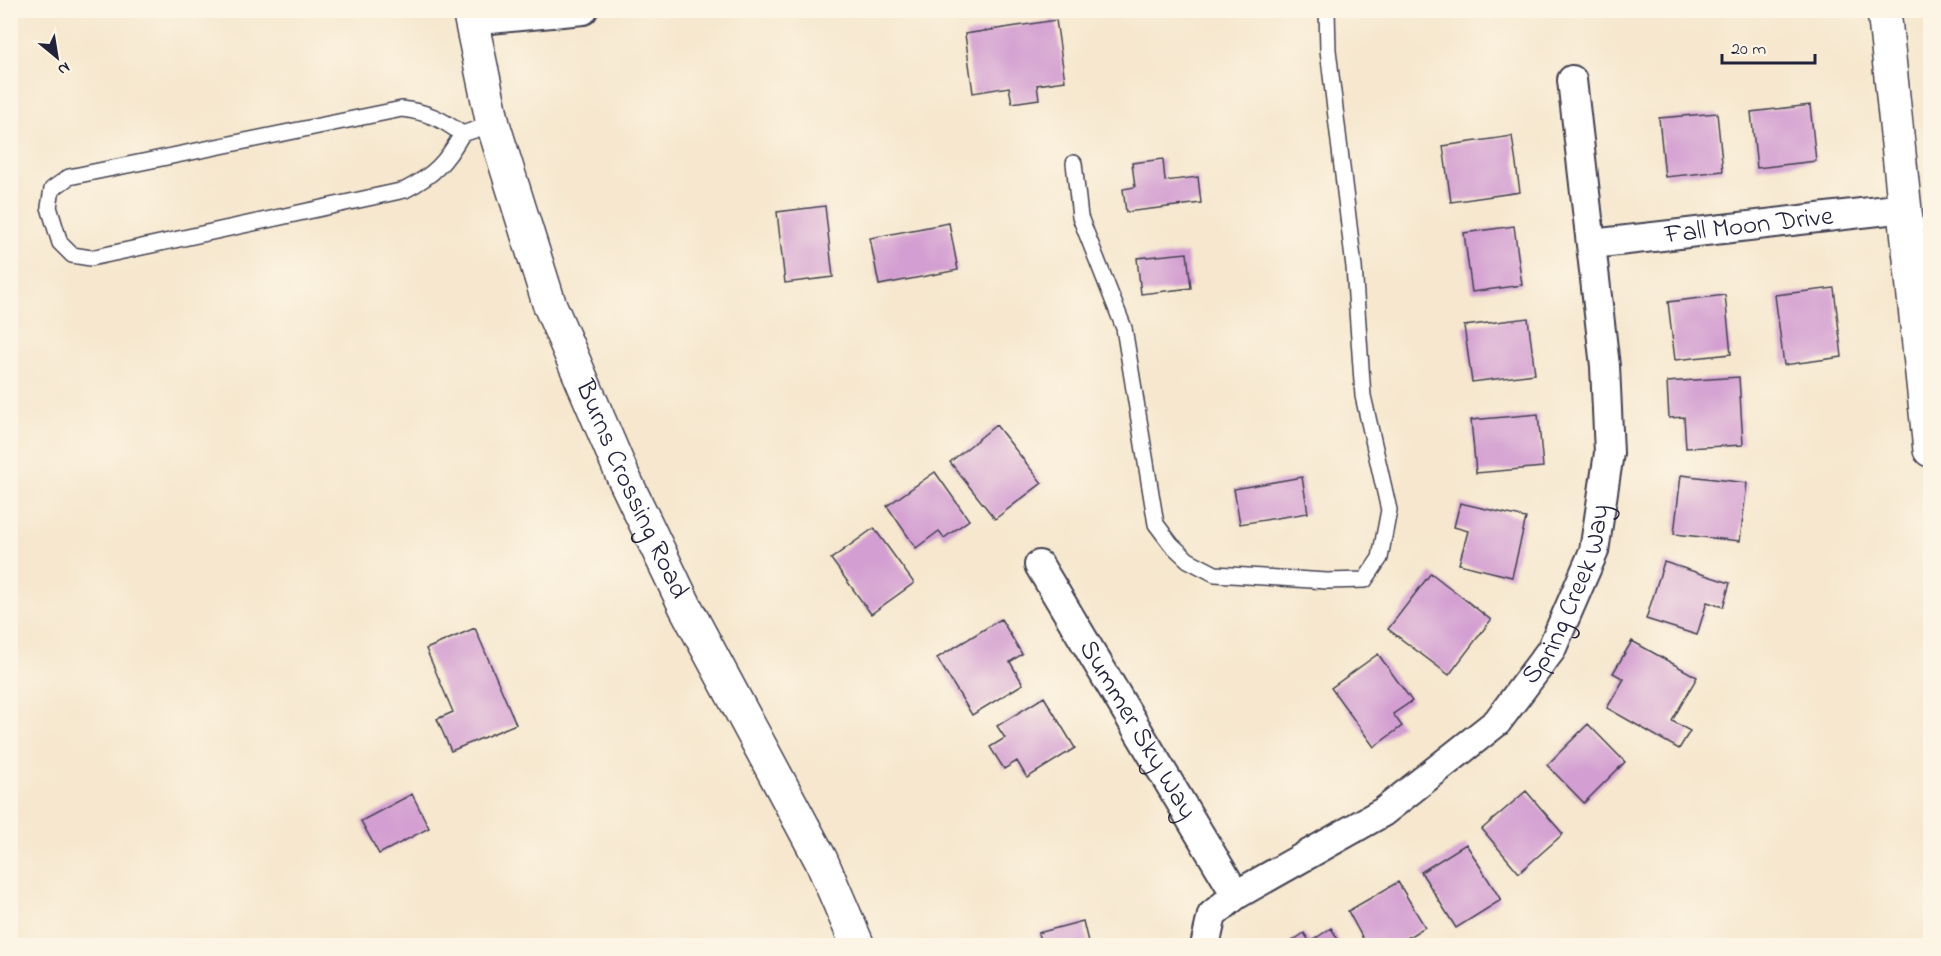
<svg xmlns="http://www.w3.org/2000/svg" width="1941" height="956" font-family="'Indie Flower',sans-serif">
<style>
.building{fill:#d39ed1}
.lines{fill:none;stroke-linecap:round;stroke-linejoin:round}
.lane-casing{stroke:#424051;stroke-width:18}
.street-casing{stroke:#424051;stroke-width:32}
.secondary-casing{stroke:#424051;stroke-width:36}
.lane{stroke:#fff;stroke-width:15}
.street{stroke:#fff;stroke-width:28}
.secondary{stroke:#fff;stroke-width:33}
.labels{text-anchor:middle;dominant-baseline:central;stroke-width:6;stroke-linejoin:round;paint-order:stroke}
.street-label{font-size:27px;fill:#22223b;stroke:#fcf5e5}
</style>
<rect width="100%" height="100%" fill="#fcf5e5"/>
<filter id="ink" filterUnits="userSpaceOnUse"><feTurbulence type="fractalNoise" baseFrequency=".0167" numOctaves="2"/><feDisplacementMap in="SourceGraphic" scale="12" xChannelSelector="R" yChannelSelector="G"/><feConvolveMatrix kernelMatrix="1 2 1 2 8 2 1 2 1" color-interpolation-filters="sRGB"/></filter>
<filter id="wash" filterUnits="userSpaceOnUse"><feTurbulence type="fractalNoise" baseFrequency=".008" numOctaves="4" result="noise"/><feDisplacementMap in="SourceGraphic" scale="24" xChannelSelector="R" yChannelSelector="G"/><feGaussianBlur stdDeviation="1.35" result="paint"/><feColorMatrix in="noise" values="0 0 0 0 0 0 0 0 0 0 0 0 0 0 0 0 0 1.4 0 .05"/><feComposite in="paint" operator="in"/></filter>
<g filter="url(#wash)">
<rect width="100%" height="100%" fill="#f6e7ce"/>
<g id="blocks">
<path class="building" d="M1056,20L1065,81L1037,85L1039,99L1012,103L1009,87L973,93L965,34Z
M1810,105L1816,161L1757,168L1751,112Z
M1717,113L1723,171L1665,177L1659,118Z
M1512,136L1520,192L1451,202L1443,146Z
M1163,159L1165,181L1198,177L1201,203L1126,212L1123,189L1135,187L1132,163Z
M825,206L833,277L785,283L777,212Z
M949,223L958,270L879,285L870,238Z
M1514,226L1522,285L1472,292L1464,233Z
M1187,253L1191,288L1141,294L1137,258Z
M1834,288L1842,357L1784,365L1775,295Z
M1725,295L1731,354L1675,360L1668,302Z
M1528,318L1535,374L1472,382L1464,326Z
M1739,377L1743,445L1686,448L1684,417L1669,418L1667,382Z
M1538,414L1543,467L1476,473L1471,420Z
M996,425L1042,483L995,519L950,462Z
M935,472L969,520L944,538L939,531L916,548L887,506Z
M1681,475L1747,483L1740,541L1674,534Z
M1302,477L1308,513L1240,524L1234,489Z
M1460,503L1526,518L1512,577L1459,564L1468,531L1454,527Z
M874,528L914,583L871,614L831,559Z
M1664,562L1730,583L1723,607L1707,602L1697,635L1646,619Z
M1431,573L1491,620L1449,675L1388,629Z
M1001,619L1022,654L1010,662L1023,684L972,715L937,658Z
M475,628L516,724L451,751L437,719L453,712L426,649Z
M1632,641L1697,677L1672,721L1690,731L1679,749L1607,708L1624,679L1613,673Z
M1378,654L1412,701L1393,714L1402,726L1374,747L1331,688Z
M1044,697L1075,748L1027,778L1017,761L1004,769L990,747L1005,738L997,726Z
M1588,724L1625,762L1584,803L1547,765Z
M1526,791L1563,834L1519,873L1482,829Z
M412,794L429,828L379,854L361,821Z
M1466,844L1501,900L1456,928L1421,872Z
M1398,882L1425,927L1394,946H1367L1348,911Z
M1083,921L1089,946H1041L1038,933Z
M1331,928L1342,946H1285L1304,933L1310,942Z"/>
</g>
</g>
<g filter="url(#ink)">
<use href="#blocks" fill-opacity="0" stroke="#424051" stroke-width="1.5"/>
<g class="lines">
<g class="lane-casing">
<path id="lane" d="M462,134C442,119 427,112 402,109L69,177L52,189L49,207L60,243L72,255L91,258L405,190C434,175 446,162 462,134L493,124
M1074,163L1080,217L1124,328L1156,524L1171,544L1188,560L1215,574L1327,581L1365,580L1380,558L1389,510L1363,396L1354,267L1328,50L1327,10"/>
</g>
<g class="street-casing">
<g id="street">
<path d="M470,21L583,10"/>
<path id="s1" d="M1592,244L1905,208"/>
<path id="s2" d="M1039,565L1236,895"/>
<path id="s3" d="M1205,946L1212,915L1236,895L1383,812L1497,722L1551,650L1594,551L1609,453L1605,366L1572,80"/>
</g>
</g>
<g class="secondary-casing">
<g id="secondary">
<path id="s4" d="M469,10L493,124L549,303L622,474L686,608L821,860L858,946"/>
<path d="M1884,10L1930,450"/>
</g>
</g>
<use href="#lane" class="lane"/>
<use href="#street" class="street"/>
<use href="#secondary" class="secondary"/>
</g>
</g>
<g class="labels">
<g class="street-label">
<text stroke="none"><textPath href="#s1" startOffset="158">Fall Moon Drive</textPath></text>
<text stroke="none"><textPath href="#s4" startOffset="508">Burns Crossing Road</textPath></text>
<text stroke="none"><textPath href="#s3" startOffset="525">Spring Creek Way</textPath></text>
<text stroke="none"><textPath href="#s2" startOffset="192">Summer Sky Way</textPath></text>
</g>
</g>
<rect width="1941" height="956" fill="none" stroke="#fcf5e5" stroke-width="36"/>
<g transform="translate(57 57) rotate(150)" stroke="#fcf5e5" stroke-width="4.5" paint-order="stroke">
<path d="M0-4.5L10 22L0 15L-10 22Z" fill="#22223b"/>
<text y="-9" font-size="16" font-weight="bold" text-anchor="middle" fill="#22223b">N</text>
</g>
<path d="M1722 54v9h93v-9" fill="none" stroke="#22223b" stroke-width="3"/>
<text x="1731" y="54" font-size="18" fill="#22223b" stroke="#fcf5e5" stroke-width="4.5" paint-order="stroke">20 m</text>
</svg>
